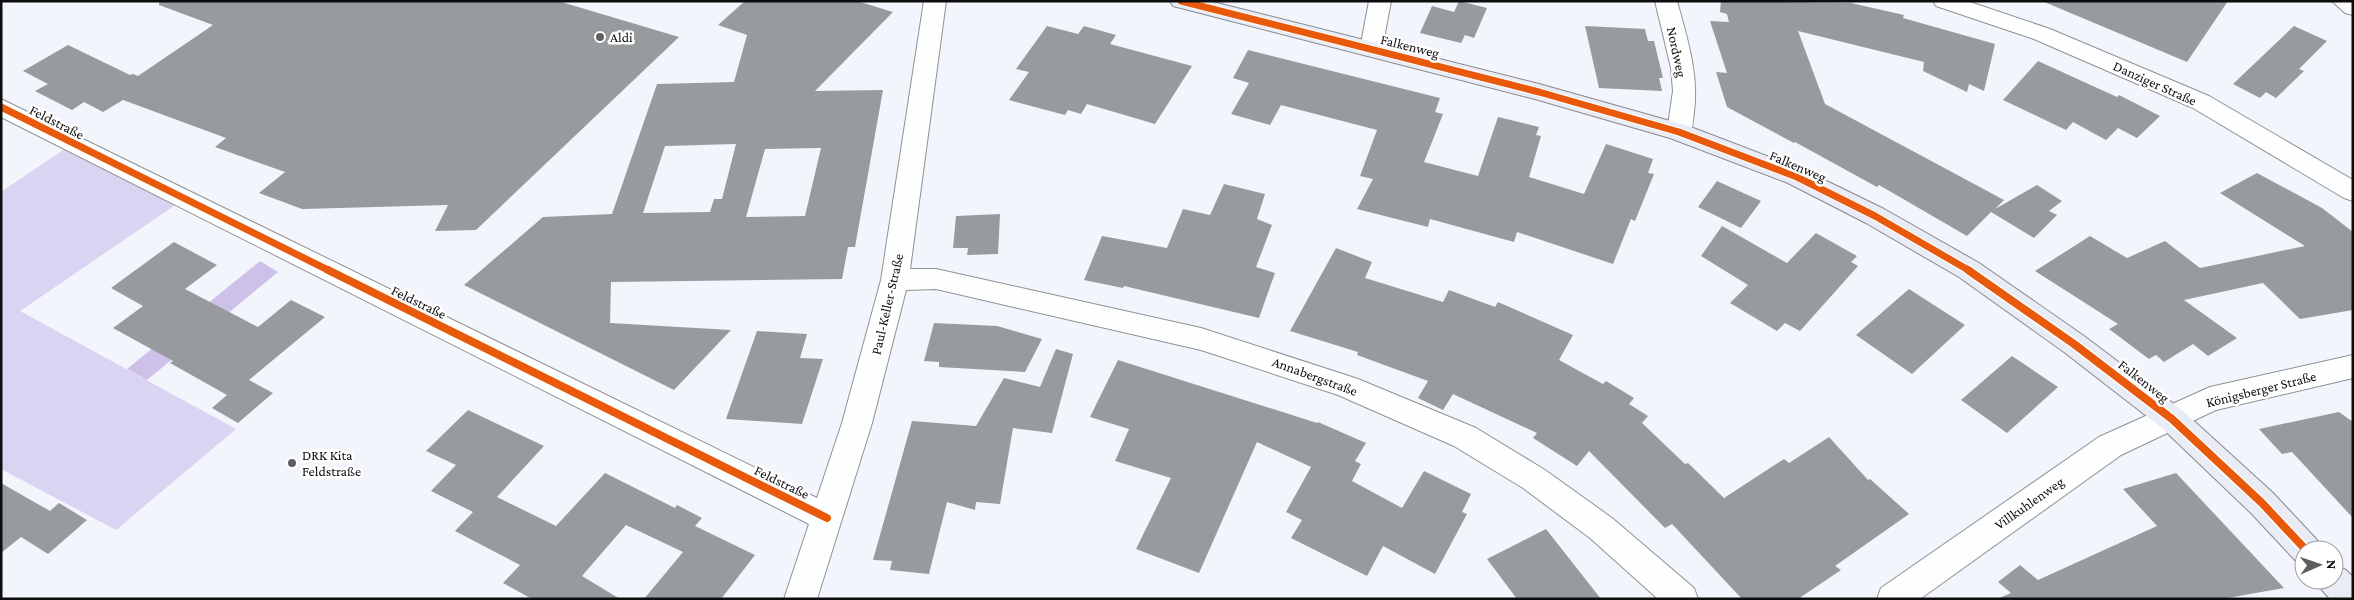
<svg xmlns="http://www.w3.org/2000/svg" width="2354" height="600" font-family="'Crimson Pro',serif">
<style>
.green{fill:#dad3f2}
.forest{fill:#cec1e9}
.building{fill:#989b9e;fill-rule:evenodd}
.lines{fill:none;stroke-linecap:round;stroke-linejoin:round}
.street-casing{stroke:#909194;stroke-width:2}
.secondary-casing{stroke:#87888b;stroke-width:2}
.street{fill:#fdfefe;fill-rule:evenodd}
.secondary{fill:#eaecf5;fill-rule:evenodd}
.cycleway-far1-casing{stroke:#fff;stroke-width:9}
.cycleway-casing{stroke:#fff;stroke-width:11}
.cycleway-far1{stroke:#e8590c;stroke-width:7}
.cycleway{stroke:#e8590c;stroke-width:8}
.poi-dot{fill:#5d5e60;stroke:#fff;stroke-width:2}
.labels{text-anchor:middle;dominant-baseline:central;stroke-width:5;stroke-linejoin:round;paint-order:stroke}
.poi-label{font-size:14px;fill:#0d0d0d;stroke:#fff;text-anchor:start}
.street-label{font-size:14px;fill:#0d0d0d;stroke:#fff}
</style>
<rect width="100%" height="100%" fill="#f2f5fb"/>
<path class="green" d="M72,144L184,199L20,311L236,429L116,530L1,469V192Z"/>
<path class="forest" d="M260,261L278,272L147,380L127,369Z"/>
<path class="building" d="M159,1H558L679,37L476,230L435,231L448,205L302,209L259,193L285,172L215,147L226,138L123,100L103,112L84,102L72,110L35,91L48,84L23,71L68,45L130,75L133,74L138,76L213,25L159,5Z
M745,1H857L893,12L815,91L883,90L855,247H848L842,279L611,282L610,323L731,330L674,390L464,285L543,217L612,214L657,84L734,82L747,35L718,25ZM736,144L722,199H714L710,212L643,213L665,146ZM821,148L805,216L746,217L765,149Z
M1459,1L1487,8L1474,38L1465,35L1461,43L1420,33L1432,6L1454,12Z
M1721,1L1851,3L1904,15L1903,18L1995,44L1984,91L1969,84L1967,92L1923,71L1924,62L1798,31L1825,104L2004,200L1995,209L2037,185L2062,201L2049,211L2057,215L2034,238L1991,212L1967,236L1879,185L1877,187L1795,142L1794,143L1727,107L1716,72L1727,73L1710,21L1729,22L1727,14L1720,12Z
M2042,1H2228L2187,62Z
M1047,26L1078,34L1084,26L1116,35L1110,44L1192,66L1155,124L1087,104L1081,114L1068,110L1065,115L1009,100L1029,72L1016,69Z
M1585,26L1645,29L1648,41H1654L1663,78H1659L1662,91L1599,88Z
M2294,26L2327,41L2299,69L2304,71L2276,98L2266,92L2260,98L2233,84Z
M1248,50L1440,98L1435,112L1443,114L1424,162L1478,176L1498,117L1539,127L1536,135L1541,136L1529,177L1584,194L1606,144L1653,159L1648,173L1654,174L1635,221L1631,219L1613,264L1517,232L1514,242L1430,219L1428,227L1357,209L1373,179L1360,176L1377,130L1281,105L1270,125L1231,114L1249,83L1233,78Z
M2038,61L2117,97L2119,95L2160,116L2137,138L2118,128L2106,140L2073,122L2066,130L2003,100Z
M2257,173L2322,208L2353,232V310L2300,319L2263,283L2184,300L2237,338L2208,356L2193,344L2164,362L2156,355L2149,359L2109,329L2118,324L2035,271L2090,236L2127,258L2165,241L2200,268L2305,246L2220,193Z
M1717,181L1761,201L1741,228L1698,207Z
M1224,184L1265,194L1257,219L1272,225L1256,267L1275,273L1259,318L1124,286L1123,288L1084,280L1102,236L1167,248L1183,209L1210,215Z
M1000,214L998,254L967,255L968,248H953L956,216Z
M1722,226L1787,263L1816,233L1857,256L1851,262L1858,266L1800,331L1785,323L1777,331L1730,303L1748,285L1701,256Z
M174,242L217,265L185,289L258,327L291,300L325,317L249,380L273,393L238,423L212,408L227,395L170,363L173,361L113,328L143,306L111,288Z
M1336,248L1372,262L1365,278L1443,302L1449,290L1495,307L1498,302L1573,335L1559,360L1603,384L1606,381L1634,398L1629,404L1648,416L1642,423L1685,464L1688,463L1724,498L1784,459L1789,463L1829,437L1868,480L1870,479L1909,514L1835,566L1841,570L1798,599H1742L1672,524L1665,528L1589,451L1577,466L1533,438L1537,433L1453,394L1443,410L1418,398L1428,381L1357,355L1358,352L1290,331Z
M1909,289L1965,325L1912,374L1856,335Z
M934,323L997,326L1042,339L1025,372L939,367V362L924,361Z
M757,331L807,334L800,358L823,359L802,424L726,419Z
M1056,349L1073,354L1052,433L1013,428L1000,504L976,502L975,510L947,502L929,574L890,570L892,561L873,560L912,421L976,426L1004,378L1040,387Z
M2012,356L2058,387L2007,433L1961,400Z
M1118,360L1317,423L1318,422L1366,443L1355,461L1361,464L1352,481L1402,508L1424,471L1471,494L1462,512L1467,514L1435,574L1383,546L1367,576L1291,538L1302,520L1286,512L1311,467L1257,442L1199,573L1136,549L1171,478L1115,461L1129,429L1090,417Z
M468,410L544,446L497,497L556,526L605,473L675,508L677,505L702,518L695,526L755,555L721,599H644L683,552L626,525L582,576L620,599H532L503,583L520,565L455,531L473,512L431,491L456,465L426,451Z
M2339,412L2353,422V518L2292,452L2282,454L2259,429Z
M2176,473L2284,588L2222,599H1997L2011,593L1998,582L2020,565L2038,580L2157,526L2123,489Z
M1,483L50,511L59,503L87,520L48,554L21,537L1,553Z
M1546,529L1601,599H1517L1487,559Z"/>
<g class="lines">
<g class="street-casing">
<path id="street" d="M924,1H946L910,269H936L1201,328L1358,379L1476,428L1545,470L1612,518L1694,588L1698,599H1658L1590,538L1523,488L1454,446L1338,395L1201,350L936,289L906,290L872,423L817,599H784L809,524L1,117V99L817,498L842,423L881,280Z
M1369,1H1391L1382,49L1379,54L1371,56L1363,54L1360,49Z
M1655,1H1677C1687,38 1699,73 1694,112C1693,121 1693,130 1688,138L1679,140L1670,138L1667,132L1673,91L1671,68Z
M1933,1H1967L2050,29L2209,96L2353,180V201L2344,198L2193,108L2034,39L1936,6Z
M2332,1H2353V15L2345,13Z
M2353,355V378L2216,410L2121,455L1920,599H1877L1881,588L2099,437L2210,387Z"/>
</g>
<g class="secondary-casing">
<path id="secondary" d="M1170,1H1209L1539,84L1688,126L1806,171L1884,209L1979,263L2084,336L2182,410L2273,493L2317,540L2322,550H2304V564L2295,560L2251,513L2162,428L2064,352L1959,277L1866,223L1788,183L1670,138L1535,99L1173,6Z
M2334,565L2346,570L2353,577V599H2330L2322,590L2318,580H2334Z"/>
</g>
<use href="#street" class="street"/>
<use href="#secondary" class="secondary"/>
<g class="cycleway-far1-casing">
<path id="cycleway-far1" d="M1181,1L1539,92L1679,132L1797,177L1875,216L1970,271
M1,107L330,271"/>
</g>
<g class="cycleway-casing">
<path id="cycleway" d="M328,270L827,518
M1968,270L2074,344L2172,419L2262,503L2306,550"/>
</g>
<use href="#cycleway-far1" class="cycleway-far1"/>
<use href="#cycleway" class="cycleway"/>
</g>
<g class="poi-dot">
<circle cx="600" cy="37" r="5"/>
<circle cx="292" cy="463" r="5"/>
</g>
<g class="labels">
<g class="poi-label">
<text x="610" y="37">Aldi</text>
<text x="302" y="455">DRK Kita<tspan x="302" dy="16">Feldstraße</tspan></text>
</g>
<g class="street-label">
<text transform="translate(1410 46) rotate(14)">Falkenweg</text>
<text transform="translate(1677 52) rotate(78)">Nordweg</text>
<text transform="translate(2155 83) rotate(24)">Danziger Straße</text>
<text transform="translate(57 122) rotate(27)">Feldstraße</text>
<text transform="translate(1798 166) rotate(23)">Falkenweg</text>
<text transform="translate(419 302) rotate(26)">Feldstraße</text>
<text transform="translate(887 304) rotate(-77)">Paul-Keller-Straße</text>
<text transform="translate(1315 376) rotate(20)">Annabergstraße</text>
<text transform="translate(2144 381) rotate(38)">Falkenweg</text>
<text transform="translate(2261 389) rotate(-14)">Königsberger Straße</text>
<text transform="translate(782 482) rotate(26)">Feldstraße</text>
<text transform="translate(2029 503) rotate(-35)">Villkuhlenweg</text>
</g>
</g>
<rect width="2354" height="600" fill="none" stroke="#0d0d0d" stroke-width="5"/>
<g transform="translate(2319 565) rotate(88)"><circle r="24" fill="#ffffff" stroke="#9e9e9e"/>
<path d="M0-4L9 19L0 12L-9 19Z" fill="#5d5e60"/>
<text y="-8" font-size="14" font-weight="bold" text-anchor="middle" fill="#0d0d0d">N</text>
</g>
</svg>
